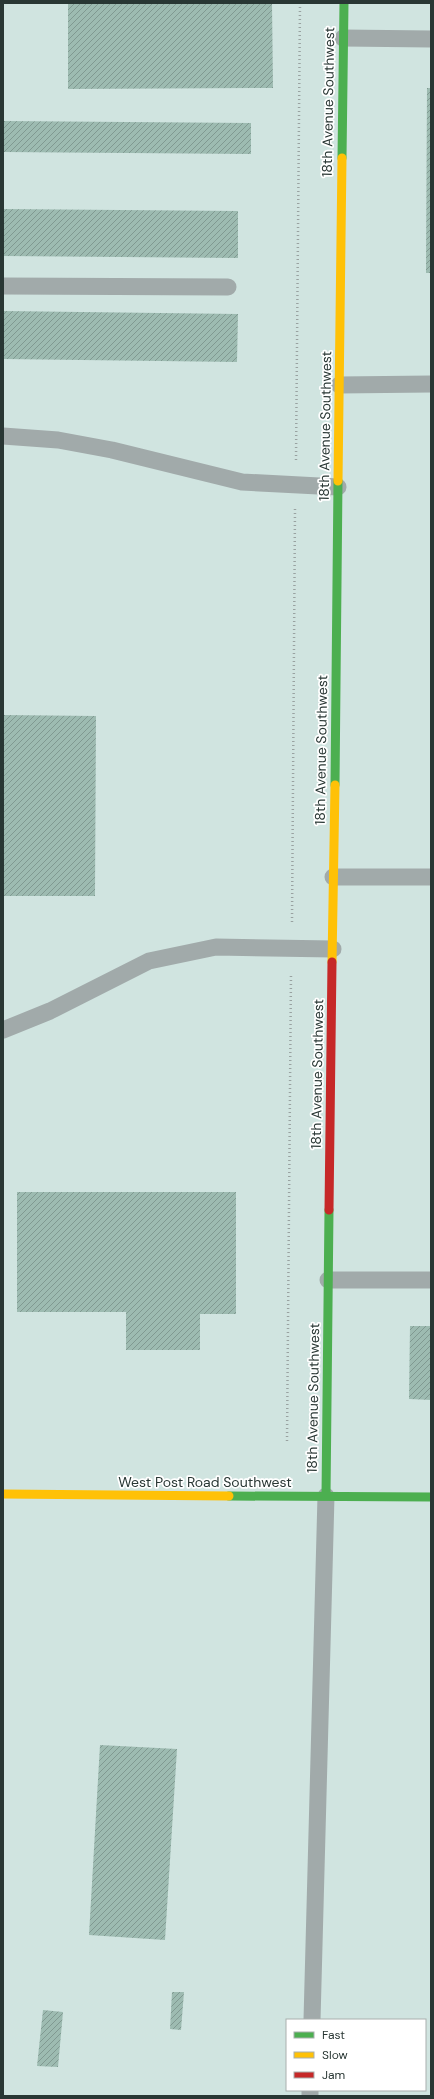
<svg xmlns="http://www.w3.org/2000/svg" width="434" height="2099" font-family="'DM Sans',sans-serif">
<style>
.building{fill:url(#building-hatch)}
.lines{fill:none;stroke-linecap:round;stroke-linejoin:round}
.path{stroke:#99a2a1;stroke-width:2.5;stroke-dasharray:1 3;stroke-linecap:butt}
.lane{stroke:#a1aaaa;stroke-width:17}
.fast{stroke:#4caf50;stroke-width:9}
.slow{stroke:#ffc107;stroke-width:9}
.jam{stroke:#c62828;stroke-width:9}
.labels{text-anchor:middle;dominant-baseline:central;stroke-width:3.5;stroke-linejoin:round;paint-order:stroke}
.street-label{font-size:14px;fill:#293734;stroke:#fff}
</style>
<defs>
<pattern id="building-hatch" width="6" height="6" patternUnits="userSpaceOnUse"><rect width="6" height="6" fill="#9dbbb1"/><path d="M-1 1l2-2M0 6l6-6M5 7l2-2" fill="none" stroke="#809991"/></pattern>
</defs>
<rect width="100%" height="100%" fill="#d0e4e0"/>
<path class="building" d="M68,3H272L273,88L68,89Z
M427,88H431V273H426Z
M3,121L251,123V154L3,152Z
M3,209L238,211V258L3,256Z
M3,311L238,314L237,362L3,359Z
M3,715L96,716L95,896H3Z
M17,1192H236V1314H200V1350H126V1312H17Z
M410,1326H431V1400L409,1399Z
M100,1745L177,1749L165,1940L89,1935Z
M172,1992H184L181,2030L170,2029Z
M43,2010L63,2012L58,2067L37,2066Z"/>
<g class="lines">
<path class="path" d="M296,460L300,3
M292,922L295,509
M287,1441L291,973"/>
<path class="lane" d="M343,38L431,39
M3,286L228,287
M339,385L431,384
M3,436L58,440L112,450L242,482L338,487
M333,877H431
M3,1030L50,1011L149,961L216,947L333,949
M328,1280H431
M312,2020L326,1496
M310,2096V2090"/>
<path class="fast" d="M342,158L344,3
M335,785L338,481
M229,1496L431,1497
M326,1496L329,1210"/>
<path class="slow" d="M338,481L342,158
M332,962L335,785
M3,1494L229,1496"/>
<path class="jam" d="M329,1210L332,962"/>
</g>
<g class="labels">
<g class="street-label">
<text transform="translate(328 102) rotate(-89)">18th Avenue Southwest</text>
<text transform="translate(325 426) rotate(-89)">18th Avenue Southwest</text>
<text transform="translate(321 750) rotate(-89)">18th Avenue Southwest</text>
<text transform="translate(317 1074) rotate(-89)">18th Avenue Southwest</text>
<text transform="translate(313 1398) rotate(-89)">18th Avenue Southwest</text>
<text x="205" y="1482">West Post Road Southwest</text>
</g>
</g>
<rect width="434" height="2099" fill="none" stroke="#293734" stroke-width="8"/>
<rect x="286" y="2019" width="140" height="72" fill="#ffffff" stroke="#a9afae"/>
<rect x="294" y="2032" width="20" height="6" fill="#4caf50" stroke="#a9afae"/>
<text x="322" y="2039" font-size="12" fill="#293734">Fast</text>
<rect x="294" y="2052" width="20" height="6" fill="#ffc107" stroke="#a9afae"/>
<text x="322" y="2059" font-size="12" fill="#293734">Slow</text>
<rect x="294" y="2072" width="20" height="6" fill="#c62828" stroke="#a9afae"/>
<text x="322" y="2079" font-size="12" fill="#293734">Jam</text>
</svg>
